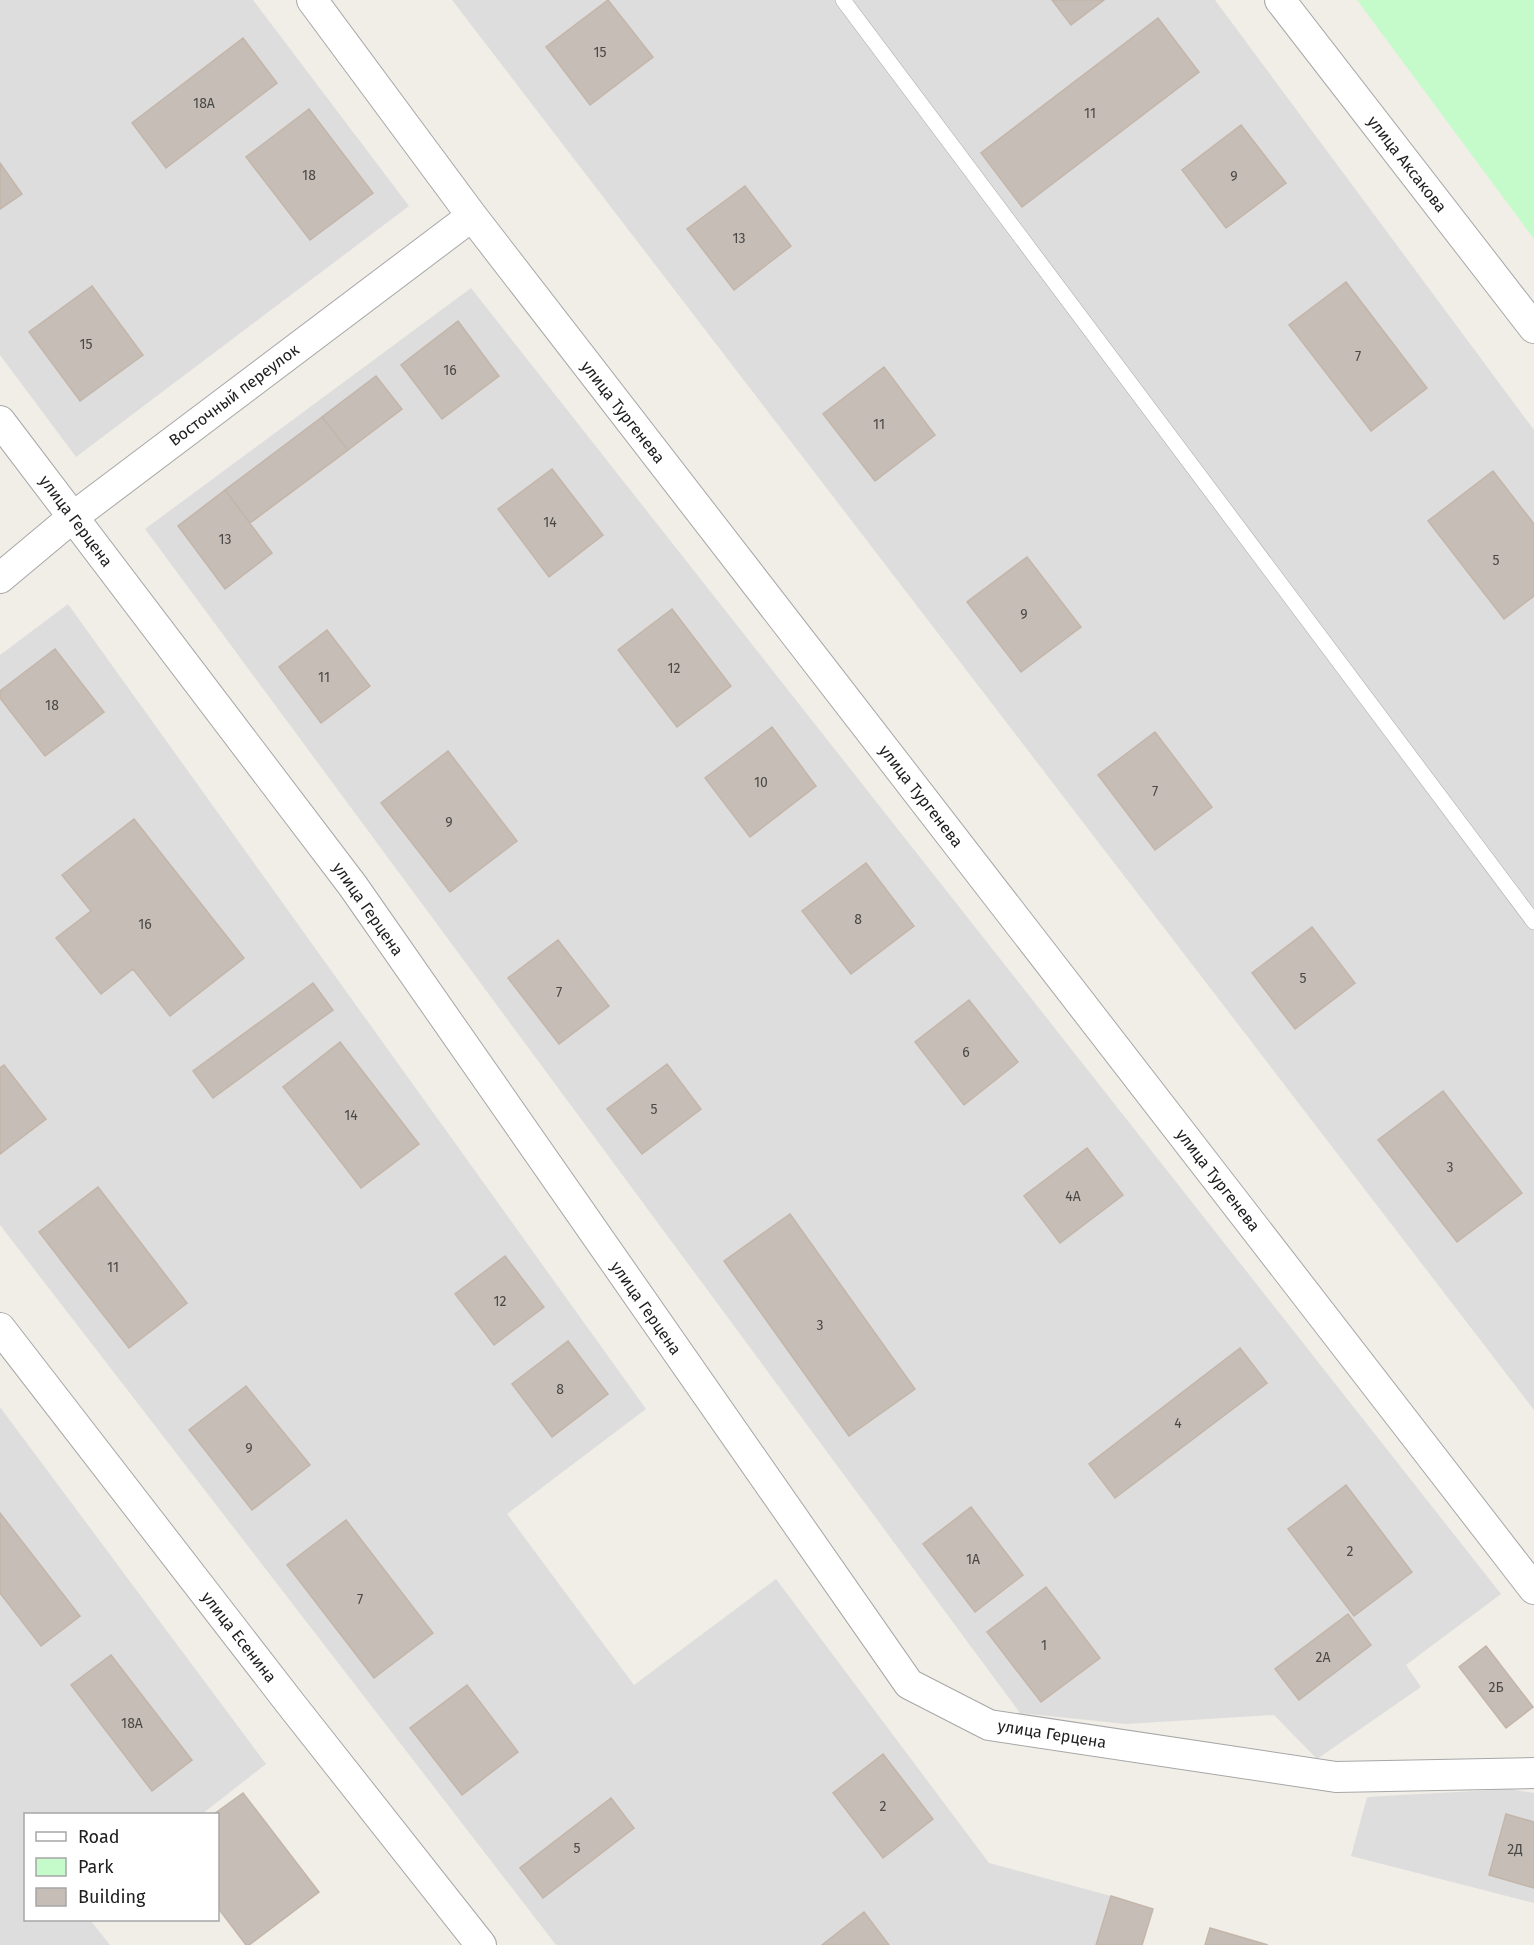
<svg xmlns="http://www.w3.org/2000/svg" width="1534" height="1945" font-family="'Fira Sans',sans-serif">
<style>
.residential{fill:#dedddd}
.park{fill:#c5faca}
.building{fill:#c6beb6;stroke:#c3b5a9;stroke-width:1.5}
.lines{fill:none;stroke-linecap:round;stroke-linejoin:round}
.service-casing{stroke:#a7a7a7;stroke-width:16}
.minor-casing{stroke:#a7a7a7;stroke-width:32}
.service{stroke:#fff;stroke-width:15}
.minor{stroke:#fff;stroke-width:30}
.labels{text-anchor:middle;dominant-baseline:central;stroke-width:4.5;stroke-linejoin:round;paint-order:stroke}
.number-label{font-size:14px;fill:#4a4846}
.street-label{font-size:16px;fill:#202020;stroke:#fff}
</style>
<rect width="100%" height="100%" fill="#f1eee7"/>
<path class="residential" d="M0,0H253L409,206L76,457L0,355Z
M452,0H1215L1534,430V1410Z
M471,288L1501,1594L1406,1665L1421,1687L1317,1759L1274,1715L1126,1724L1020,1713L145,529Z
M68,604L646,1409L507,1514L634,1685L776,1579L989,1863L1111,1896L1096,1945H556L0,1225V655Z
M0,1407L266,1764L202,1814H26V1920H90L110,1945H0Z
M1510,1789L1534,1793V1903L1351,1856L1367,1797Z"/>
<path class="park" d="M1357,0H1534V239Z"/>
<path class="building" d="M608,0L653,57L590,105L546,47Z
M1052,0H1104L1071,25Z
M1158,18L1199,72L1022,207L981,153Z
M243,38L277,83L166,168L132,123Z
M309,109L373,193L310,240L246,157Z
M1241,125L1286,183L1226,228L1182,170Z
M0,163L22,194L0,209Z
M745,186L791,246L734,290L687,229Z
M1346,282L1427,388L1371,431L1289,325Z
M92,286L143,355L80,401L29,332Z
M458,321L499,376L442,419L401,365Z
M884,367L935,435L875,481L823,414Z
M376,376L402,409L348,450L322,417Z
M322,417L348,450L250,523L225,490Z
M552,469L603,535L549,577L498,509Z
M1493,471L1534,524V596L1504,619L1428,521Z
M225,490L272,553L225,589L178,526Z
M1027,557L1081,627L1021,672L967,602Z
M672,609L731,686L677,727L618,650Z
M327,630L370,686L321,723L279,667Z
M55,649L104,712L45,756L0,698V691Z
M772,727L816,786L750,837L705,778Z
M1155,732L1212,807L1155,850L1098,775Z
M448,751L517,841L450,892L381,803Z
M134,819L244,958L170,1016L133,969L101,994L56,938L91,911L62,875Z
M866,863L914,926L851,974L802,911Z
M1312,927L1355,983L1295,1029L1252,973Z
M558,940L609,1006L559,1044L508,978Z
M313,983L333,1010L213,1098L193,1071Z
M969,1000L1018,1062L964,1105L915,1042Z
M340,1042L419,1144L361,1188L283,1087Z
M667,1064L701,1109L642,1154L607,1109Z
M4,1065L46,1119L0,1154V1068Z
M1443,1091L1522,1193L1457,1242L1378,1140Z
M1087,1148L1123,1195L1060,1243L1024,1196Z
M98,1187L187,1303L129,1348L39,1232Z
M790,1214L915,1389L849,1436L724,1261Z
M505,1256L544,1307L494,1345L455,1294Z
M568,1341L608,1394L552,1437L512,1384Z
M1240,1348L1267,1383L1115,1498L1089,1464Z
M246,1386L310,1465L252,1510L189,1430Z
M1346,1485L1412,1572L1354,1616L1288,1529Z
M971,1507L1023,1575L975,1612L923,1544Z
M0,1513L80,1616L41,1646L0,1593Z
M346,1520L433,1633L374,1678L287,1565Z
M1046,1587L1100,1658L1041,1702L987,1632Z
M1348,1614L1371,1645L1299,1700L1275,1669Z
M1486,1646L1533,1707L1506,1728L1459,1667Z
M111,1655L192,1760L152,1791L71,1685Z
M467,1685L518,1752L462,1795L410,1728Z
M883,1754L933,1819L883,1858L833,1793Z
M243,1793L319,1892L249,1945H246L218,1908V1814H214Z
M611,1798L634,1828L543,1898L520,1868Z
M1506,1814L1534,1822V1888L1489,1875Z
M1111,1896L1153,1909L1142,1945H1096Z
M864,1912L889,1945H822L846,1926Z
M1210,1928L1268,1945H1205Z"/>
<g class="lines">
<g class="service-casing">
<path id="service" d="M843,0L1534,922"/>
</g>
<g class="minor-casing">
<path id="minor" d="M312,0L472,216L1534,1589
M1280,0L1534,328
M0,421L353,886L909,1684L989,1725L1336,1777L1534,1773
M0,578L73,517L472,216
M0,1328L290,1703L481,1945"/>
</g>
<use href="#service" class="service"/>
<use href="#minor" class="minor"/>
</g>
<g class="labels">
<g class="number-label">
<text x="600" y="52">15</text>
<text x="204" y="103">18А</text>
<text x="1090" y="113">11</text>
<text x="309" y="175">18</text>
<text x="1234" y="176">9</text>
<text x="739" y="238">13</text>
<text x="86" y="344">15</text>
<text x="1358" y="356">7</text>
<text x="450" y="370">16</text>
<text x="879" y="424">11</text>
<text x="550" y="522">14</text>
<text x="225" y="539">13</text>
<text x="1496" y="560">5</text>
<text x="1024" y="614">9</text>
<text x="674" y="668">12</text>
<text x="324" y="677">11</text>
<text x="52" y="705">18</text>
<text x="761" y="782">10</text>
<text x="1155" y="791">7</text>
<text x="449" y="822">9</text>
<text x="858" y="919">8</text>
<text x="145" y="924">16</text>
<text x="1303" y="978">5</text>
<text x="559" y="992">7</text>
<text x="966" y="1052">6</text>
<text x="654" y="1109">5</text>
<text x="351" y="1115">14</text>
<text x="1450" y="1167">3</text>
<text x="1073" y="1196">4А</text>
<text x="113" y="1267">11</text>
<text x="500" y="1301">12</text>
<text x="820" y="1325">3</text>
<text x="560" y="1389">8</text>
<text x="1178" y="1423">4</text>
<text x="249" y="1448">9</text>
<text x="1350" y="1551">2</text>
<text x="973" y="1559">1А</text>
<text x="360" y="1599">7</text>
<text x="1044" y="1645">1</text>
<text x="1323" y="1657">2А</text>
<text x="1496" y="1687">2Б</text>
<text x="132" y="1723">18А</text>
<text x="883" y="1806">2</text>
<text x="577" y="1848">5</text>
<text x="1515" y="1849">2Д</text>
</g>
<g class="street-label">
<text transform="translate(1407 164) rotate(52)">улица Аксакова</text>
<text transform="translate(234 395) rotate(-37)">Восточный переулок</text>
<text transform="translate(623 412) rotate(52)">улица Тургенева</text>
<text transform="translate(76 521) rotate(53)">улица Герцена</text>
<text transform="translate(921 796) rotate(52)">улица Тургенева</text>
<text transform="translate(368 909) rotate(55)">улица Герцена</text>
<text transform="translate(1218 1180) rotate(52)">улица Тургенева</text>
<text transform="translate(646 1308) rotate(55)">улица Герцена</text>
<text transform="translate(239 1637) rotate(52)">улица Есенина</text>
<text transform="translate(1052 1734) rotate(9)">улица Герцена</text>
</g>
</g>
<rect x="24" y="1813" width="195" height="108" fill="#ffffff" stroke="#a6a6a6" stroke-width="1.5"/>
<rect x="36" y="1832" width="30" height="9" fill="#ffffff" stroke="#a6a6a6" stroke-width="1.5"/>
<text x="78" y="1843" font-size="18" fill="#202020">Road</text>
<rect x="36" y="1858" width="30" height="18" fill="#c5faca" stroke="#a6a6a6" stroke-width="1.5"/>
<text x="78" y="1873" font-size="18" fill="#202020">Park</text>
<rect x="36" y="1888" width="30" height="18" fill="#c6beb6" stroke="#a6a6a6" stroke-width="1.5"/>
<text x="78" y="1903" font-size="18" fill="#202020">Building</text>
</svg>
